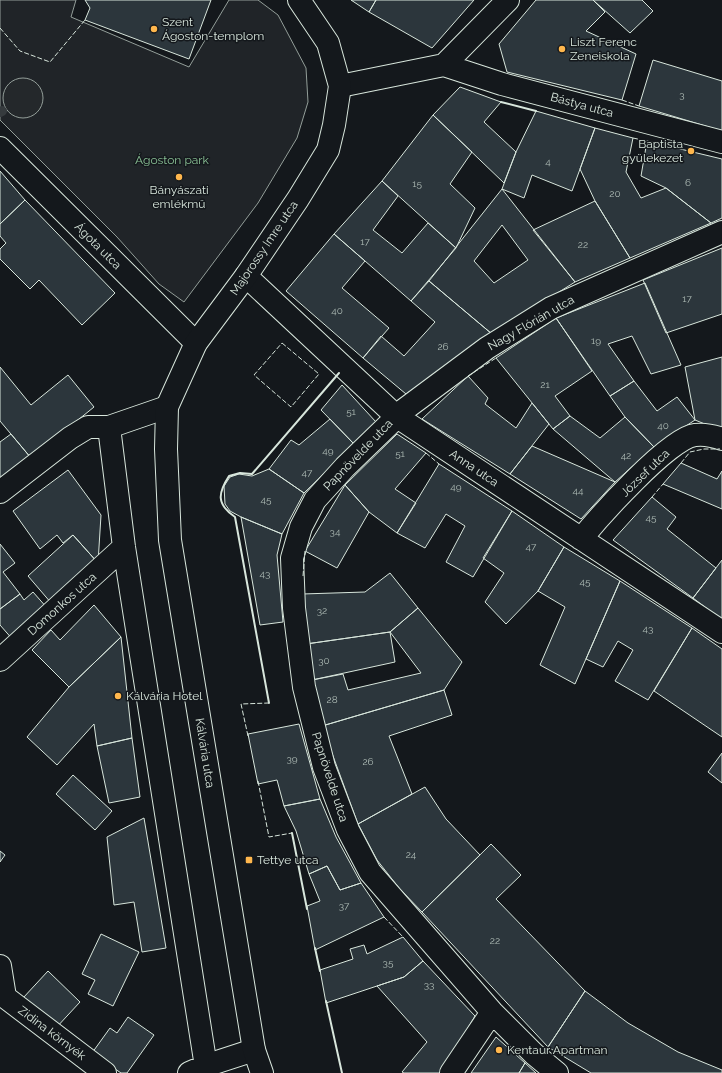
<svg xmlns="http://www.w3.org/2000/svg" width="722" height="1073" font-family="Raleway,sans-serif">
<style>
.green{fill:#202428;stroke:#939e99}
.parking{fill:#24282b;stroke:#939e99}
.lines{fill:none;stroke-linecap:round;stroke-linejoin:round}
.stream{stroke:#363b3e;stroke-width:10}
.building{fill:#2c363c;stroke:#d8e6dc;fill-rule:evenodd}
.street-casing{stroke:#d8e6dc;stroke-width:24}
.secondary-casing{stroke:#d8e6dc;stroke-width:24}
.street{stroke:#14181c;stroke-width:22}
.secondary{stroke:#14181c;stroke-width:22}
.fence{stroke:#d8e6dc;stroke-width:1;stroke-dasharray:5 2;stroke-linecap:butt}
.wall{stroke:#d8e6dc;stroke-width:2}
.poi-dot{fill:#ffb74d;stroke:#14181c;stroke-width:1.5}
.labels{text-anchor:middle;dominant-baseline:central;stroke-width:3;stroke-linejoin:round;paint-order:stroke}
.number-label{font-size:10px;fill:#adbab4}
.poi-label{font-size:12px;fill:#d8e6dc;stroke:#14181c;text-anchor:start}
.street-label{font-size:12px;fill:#d8e6dc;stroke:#14181c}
.park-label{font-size:12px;fill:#8ac095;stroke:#14181c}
</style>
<rect width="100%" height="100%" fill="#14181c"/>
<path class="green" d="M0,0H76L71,17L189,67L229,0H258L278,15L306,68L308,102L297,138L258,203L184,302L159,284L117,237L0,120Z"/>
<path class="parking" d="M3 98a20 20 0 1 1 40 0a20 20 0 1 1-40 0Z"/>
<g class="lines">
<path class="stream" d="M0,112L2,111"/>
</g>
<path class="building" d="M85,0H211L189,59L85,20L90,8Z
M351,0H376L369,12Z
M376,0H474L432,48L369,12Z
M536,0H593L605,12L586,31L636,54L622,100L507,72L499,44Z
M593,0H642L653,11L630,33Z
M653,60L722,81V131L639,106Z
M460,87L501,102L484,122L516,152L504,183L433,115Z
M536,111L595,128L572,191L532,175L524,198L502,189L516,152Z
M433,115L472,152L450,184L475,208L456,248L382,181Z
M595,128L633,138L626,172L641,198L666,188L711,223L630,258L595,201L580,169Z
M647,141L722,159V218L711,223L666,188L641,176Z
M0,171L25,200L0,224Z
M382,181L398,196L373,230L402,253L428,223L456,248L411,301L334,234Z
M502,189L575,282L492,334L429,281ZM502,225L528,260L494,283L474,261Z
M25,200L115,293L82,325L39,280L30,289L0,259V249L6,243L0,236V224Z
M595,201L630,258L575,282L533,230Z
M334,234L365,261L342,288L389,328L363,358L286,291Z
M722,248V314L666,333L643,280Z
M429,281L492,334L406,394L363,358L381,336L404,356L435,322L411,301Z
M645,283L681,365L651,374L632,336L608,344L634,381L610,396L556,318Z
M556,318L592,371L555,396L570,416L553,429L496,358Z
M722,357V431L695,420L685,367Z
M0,367L31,405L68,375L94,407L31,458L0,421Z
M468,376L488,398L485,404L516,428L532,403L549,424L510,474L422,419Z
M634,381L657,411L677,397L695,420L654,447L625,417L610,396Z
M342,385L376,422L354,444L321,410Z
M570,416L600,438L625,417L654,447L615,482L553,429Z
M330,419L354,444L304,493L269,469L291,440L299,445Z
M11,434L31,458L0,484V442Z
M397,434L426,453L395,489L416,503L397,533L369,512L345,485Z
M532,446L615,482L581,519L510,474Z
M681,463L717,479L722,471V509L663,484Z
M439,464L512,511L473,577L446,562L465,526L446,514L425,548L397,533Z
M269,469L304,493L282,534L241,517L230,511L225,504L224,486L230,477L239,474L252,476Z
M68,470L101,515L98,563L73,535L63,543L57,535L40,549L13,511Z
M345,485L369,512L337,568L305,551Z
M652,497L676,517L667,529L716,568L693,598L613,540Z
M512,511L564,547L538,591L506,624L485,602L504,573L483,558Z
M241,517L282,534L277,555L283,622L260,625Z
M73,535L98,563L52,604L28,576Z
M0,544L15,563L3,572L20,594L0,609Z
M564,547L620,581L575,684L540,665L565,607L538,591Z
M722,560V620L693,598Z
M390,573L418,608L390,632L306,644L302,594L365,592Z
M620,581L692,628L648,700L615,681L633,650L618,641L603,667L586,659Z
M33,592L48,609L14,641L0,625V609L20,594L24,600Z
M94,605L121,637L69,687L32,650L51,630L60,640Z
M418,608L462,662L444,690L322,726L312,680L343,674L348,690L421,673L390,632Z
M692,628L722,649V737L654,691Z
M390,632L395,662L312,680L306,644Z
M121,637L132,738L97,746L94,724L57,765L27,737L69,687Z
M444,690L452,715L389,736L412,794L358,824L322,726Z
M299,724L320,799L284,806L277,780L258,784L248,734Z
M132,738L140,797L109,803L97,746Z
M722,753V783L708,772Z
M73,775L112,811L95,830L56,794Z
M425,787L446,819L480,855L422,912L399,888L377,860L358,824Z
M320,799L336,837L361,883L340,890L327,866L309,874L296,831L284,806Z
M144,818L166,948L142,952L134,902L114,905L107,837Z
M491,844L521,875L496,899L585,991L548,1047L422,912Z
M0,851L5,855L0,862Z
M327,866L340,890L361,883L384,917L315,950L307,906L320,901L309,874Z
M101,934L139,952L113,1006L88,994L95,980L82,974Z
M403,937L423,961L404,977L326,1003L320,970L353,959L350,949L364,945L367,954Z
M423,961L475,1016L441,1073H404L402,1072L427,1042L377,986L404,977Z
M48,971L80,1002L55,1029L23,998Z
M585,991L628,1023L678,1052L722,1070V1073H591L548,1047Z
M128,1017L154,1035L127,1073H121L92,1053L110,1028L117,1033Z
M496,1037L525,1063L519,1073H471Z
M525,1063L536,1073H519Z"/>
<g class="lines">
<g class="street-casing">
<path id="street" d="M444,65L502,84L722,142
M340,86L444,65L508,0
M0,148L196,343
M246,276L396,416L722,632
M109,427L124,547L207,1073
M0,492L70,438L88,427H109L167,407
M581,539C599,517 669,438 695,435C703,434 714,436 722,439
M0,660L124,547
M0,966L5,997L105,1073
M189,1073L205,1066L254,1050
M451,1073L492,1012
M557,1073L534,1054L492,1012L370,872L348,830L324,767L304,687L294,608L292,558L301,527L315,500L345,467L405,409L487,348L551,308L722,232"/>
</g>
<g class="secondary-casing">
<path id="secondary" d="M262,1073L254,1050L170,540L166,449L167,407L196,343L246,276L298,199L328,150L334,125L340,86L328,43L299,0"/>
</g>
<use href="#street" class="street"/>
<use href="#secondary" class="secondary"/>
<path class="fence" d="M0,28L20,51L50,62L85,20
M622,100L639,106
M633,138L647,141
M282,343L319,374L291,407L254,375Z
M468,376L496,358
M426,453L439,464
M681,463L690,452L704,449H720
M652,497L663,484
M303,576L305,551
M248,736L241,704L269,703
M258,781L269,837L292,833
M384,917L403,937"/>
<path class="wall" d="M501,102L536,111
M269,703L235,517C216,504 218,493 229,476L240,473L252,474L339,373
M292,833L307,909
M315,948L320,971
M326,1001L342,1073"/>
</g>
<g class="poi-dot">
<circle cx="154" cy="29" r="4"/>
<circle cx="562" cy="49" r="4"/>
<circle cx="691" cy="151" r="4"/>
<circle cx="179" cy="177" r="4"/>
<circle cx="118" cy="696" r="4"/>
<rect x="245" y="856" width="8" height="8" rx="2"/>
<circle cx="499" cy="1050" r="4"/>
</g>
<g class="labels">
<g class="number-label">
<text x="682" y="94">3</text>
<text x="548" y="161">4</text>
<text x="688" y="182">6</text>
<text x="417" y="183">15</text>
<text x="615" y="193">20</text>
<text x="365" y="241">17</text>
<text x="583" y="244">22</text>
<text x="687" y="298">17</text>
<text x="337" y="310">40</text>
<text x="596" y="340">19</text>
<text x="443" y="346">26</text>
<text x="545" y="384">21</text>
<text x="351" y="411">51</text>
<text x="663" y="425">40</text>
<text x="328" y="450">49</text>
<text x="400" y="453">51</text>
<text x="626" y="455">42</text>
<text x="307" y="472">47</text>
<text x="456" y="486">49</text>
<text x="578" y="490">44</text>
<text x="266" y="499">45</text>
<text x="651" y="517">45</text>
<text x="335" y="531">34</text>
<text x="531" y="546">47</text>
<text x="265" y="573">43</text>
<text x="585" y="581">45</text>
<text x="322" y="610">32</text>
<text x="648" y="628">43</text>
<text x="324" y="660">30</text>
<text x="332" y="699">28</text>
<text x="292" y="758">39</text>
<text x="368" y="761">26</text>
<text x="411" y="854">24</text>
<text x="344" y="905">37</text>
<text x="495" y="940">22</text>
<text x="388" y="962">35</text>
<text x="429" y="984">33</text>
</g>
<g class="poi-label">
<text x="162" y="22">Szent<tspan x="162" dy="14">Ágoston-templom</tspan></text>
<text x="570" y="42">Liszt Ferenc<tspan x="570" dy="14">Zeneiskola</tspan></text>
<text x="683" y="144" text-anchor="end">Baptista<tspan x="683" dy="14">gyülekezet</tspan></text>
<text x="179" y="190" text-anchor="middle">Bányászati<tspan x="179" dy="14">emlékmű</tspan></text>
<text x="126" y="696">Kálvária Hotel</text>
<text x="257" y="860">Tettye utca</text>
<text x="507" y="1050">Kentaur Apartman</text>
</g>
<g class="street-label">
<text transform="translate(582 105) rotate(15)">Bástya utca</text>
<text transform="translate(98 246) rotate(45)">Ágota utca</text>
<text transform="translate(264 248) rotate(-56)">Majorossy Imre utca</text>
<text transform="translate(531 323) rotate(-30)">Nagy Flórián utca</text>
<text transform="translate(358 455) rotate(-46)">Papnövelde utca</text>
<text transform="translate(474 468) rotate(34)">Anna utca</text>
<text transform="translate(645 473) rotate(-44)">József utca</text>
<text transform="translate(62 604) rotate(-42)">Domonkos utca</text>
<text transform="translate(205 753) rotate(81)">Kálvária utca</text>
<text transform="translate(330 777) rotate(72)">Papnövelde utca</text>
<text transform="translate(52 1033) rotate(37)">Zidina környék</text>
</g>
<g class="park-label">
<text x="172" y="160">Ágoston park</text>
</g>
</g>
</svg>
